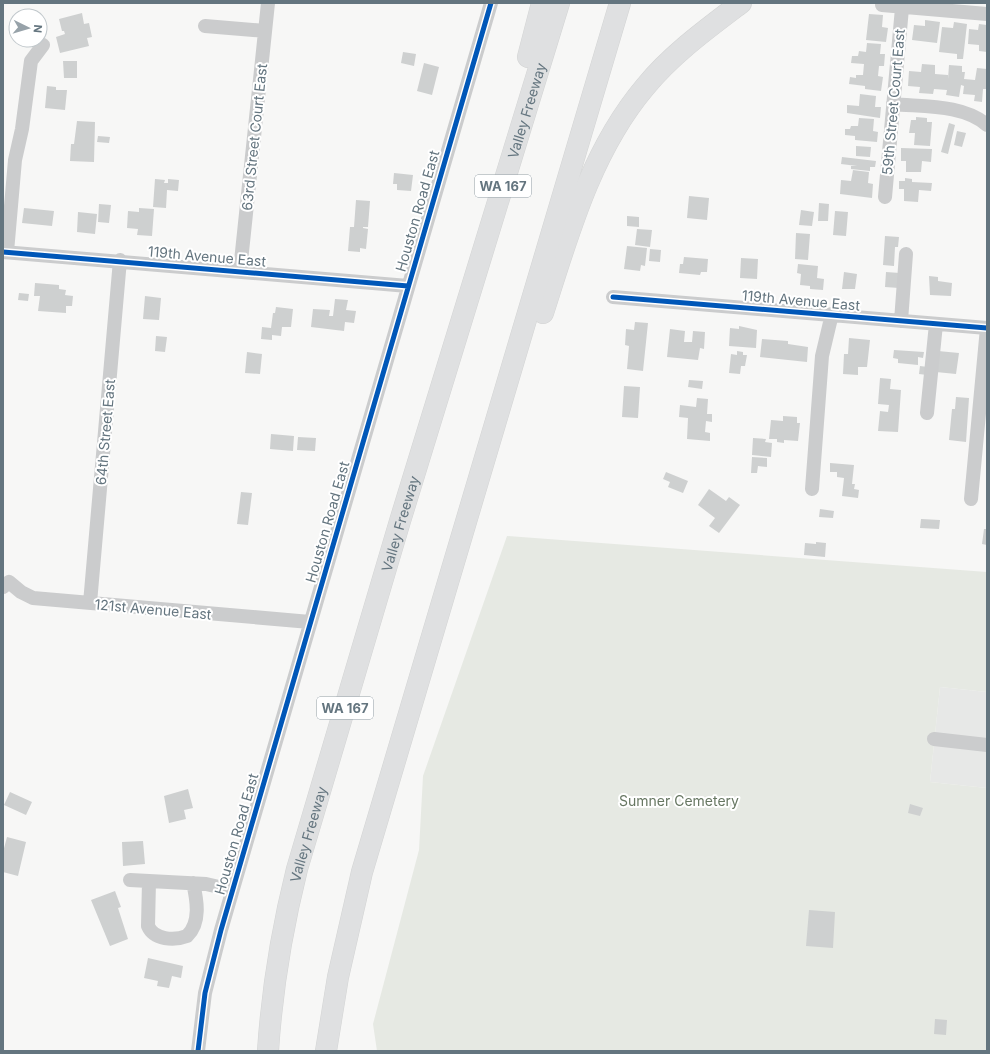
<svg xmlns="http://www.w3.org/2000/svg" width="990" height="1054" font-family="Inter,sans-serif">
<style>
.built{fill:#e7e8e7}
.green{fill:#e6e9e3}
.building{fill:#ced0d0}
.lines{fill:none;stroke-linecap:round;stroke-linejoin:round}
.highway-casing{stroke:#d3d4d4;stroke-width:22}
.minor{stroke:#cbcccd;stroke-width:14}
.highway{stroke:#dfe0e1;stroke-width:21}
.cycleway-casing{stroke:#fff;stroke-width:8}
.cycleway{stroke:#0057b8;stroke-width:5}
.labels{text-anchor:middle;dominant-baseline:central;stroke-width:4;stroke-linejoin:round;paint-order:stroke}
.shield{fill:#fff;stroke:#929ea5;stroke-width:1}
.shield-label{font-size:13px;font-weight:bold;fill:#64757f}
.street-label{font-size:14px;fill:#64757f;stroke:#fff}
.park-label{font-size:14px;fill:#677762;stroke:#fff}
</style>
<rect width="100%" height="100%" fill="#f7f7f6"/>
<path class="built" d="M940,687L987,692V788L930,782Z"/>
<path class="green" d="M507,536L987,572V692L940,687L930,782L987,788V1051H377L373,1024L419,850L423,776Z"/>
<path class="building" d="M82,13L84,24L89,23L92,37L87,38L89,46L60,53L56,37L65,34L64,31H62L59,19Z
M869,14L883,15L882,27L888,28L886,42L866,40Z
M925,20L940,22L937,43L912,40L914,25L925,26Z
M954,22L967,24L963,59H957V54L939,52L942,27L953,28Z
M979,24L987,25V52L979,51V45L968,44L969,29L978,30Z
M867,43L881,44L880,54H885L884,66H879L878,76L883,77L881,91L865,89V86L849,84L850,77L856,78V75H863L864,64L851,63L852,56H858L859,51L866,52Z
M403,52L416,54L414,66L401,63Z
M63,61H77V78H64Z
M424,63L439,67L432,95L417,91Z
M922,64L935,65V74L948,75V79L949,65L962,66V72H965L964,79L975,80L977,68L987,69V89H983L982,102L974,101L975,95L963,94L964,86L961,85L959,97L946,95L947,90L934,89L933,94L919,93L920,87L908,86L909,71L921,72Z
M47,86L56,87V90H67L65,110L45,108Z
M860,94L876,96L875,107H881L880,118L847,113V105L859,106Z
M916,117L927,118V122H932L930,146L914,145L915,133H909L911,120H916Z
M859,118L874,119L873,131L878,132L877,142L855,140V136L845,135V129H850L851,126H858Z
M77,121L95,122L94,162L70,161L71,144H74Z
M949,123L955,125L948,154L941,152Z
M957,131L966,133L962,147L954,145Z
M98,136L110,137L109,143L97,142Z
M856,146L871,147L870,157L856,156Z
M901,148L932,149L931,162L922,161L921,172H906V161H901Z
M842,157L876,161L875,167H870V171L851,169V166H857L841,164Z
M853,170L869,172L868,183L873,184L872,198L840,194L841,180L851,181Z
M394,173L413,175L411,191L397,190V184H393Z
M905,178L912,179V182L932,183L931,191L919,190L918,202L904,201V189H899V181H905Z
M155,179L165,180L164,183H168V179L179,180L178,191L167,190L166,208L153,207Z
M689,196L709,198L707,220L687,218Z
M356,200L370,201L368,227H363V228L368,229L366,249L360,248V252L348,251L350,227H354Z
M819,203L829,204L828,221H818Z
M99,204L111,205L109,223L98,222Z
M24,208L54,211L52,226L22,223Z
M139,208L154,209L152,236L137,235L138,229L127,228L128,211L139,212Z
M801,210L814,212L812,226L799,225Z
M835,211L848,212L846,236L833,235Z
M78,212L97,214L95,234L77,232Z
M627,216L639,217V227L627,226Z
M637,229L652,230L650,247L635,245Z
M796,233L810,234L808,260L795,259Z
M885,236L899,237L898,247H895L894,266L883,265Z
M627,246L647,248L645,266L641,265L640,271L624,269Z
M650,249L661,250L660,262L649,261Z
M684,257L708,259L707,272H701L700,275L679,273L680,264H683Z
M741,258L758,259L757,279L740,278Z
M798,264L818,266L817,278L824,279L823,290L810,289V286L800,285L801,274L797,273Z
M844,272L857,274L855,289H842Z
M886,272L900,273L899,288L885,287Z
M929,276L938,277V281L952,283L951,296L930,295Z
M35,283L59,285V289L66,290L65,295L73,296L72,306H66V313L38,311L40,296H34Z
M19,293L29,294L28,301L18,300Z
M145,296L161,298L159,320L143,319Z
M335,299L348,300L346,310L356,311L354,323L345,322L344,331L311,327L313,309L330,310L329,316H333Z
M276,307L293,309L291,327H282L281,336L272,335V340L261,339L262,327L271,328L273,313H275Z
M635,322L648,323L643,371L627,369L629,346L625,345L626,329L634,330Z
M739,326L757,330L756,348L729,346L730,328L739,329Z
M670,329L685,331L684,342H692L693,331L705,332L704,349L700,348L698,360L667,357Z
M156,336L167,337L165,352L155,351Z
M849,338L870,340L867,367H858V375L843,374L844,354H848Z
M762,339L788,341V344L808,347L807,362L760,357Z
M894,350L924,352L923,358L918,357V365L898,363V359L893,358Z
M737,351L743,352V355H747L745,366H741L740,374L729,373L731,354L737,355Z
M938,351L959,353L956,374L936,372Z
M247,352L262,354L260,374L245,373Z
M920,366L928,367L927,375L919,374Z
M880,378L891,379L890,389L901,390L898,432L878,431L880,411L888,412L889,405L878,404Z
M689,380L703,381L702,389L688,387Z
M624,386L640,387L638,418L622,417Z
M956,397L969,398L966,442L949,440L952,409H955Z
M697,398L708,399L707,414H712V422L706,421L705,432L710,433V441L687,439L688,418L679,417L680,405L696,407Z
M783,416L797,417V423H800L798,441L784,440V443L777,442V439H769L771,420L783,421Z
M271,434L294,436L293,451L270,449Z
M298,437L316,438L315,451L297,450Z
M753,438L766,439L765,442L772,443L771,457L752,455Z
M752,457L767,458V467L758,466L757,473H751Z
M830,463L854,465L852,484H855L854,489L859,490L858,498L842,496L844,478L837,477V472H830Z
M666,472L688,481L683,493L668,487L670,482L663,479Z
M709,489L726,501L729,497L740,505L719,533L709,526L715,518L698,505Z
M241,492L252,493L248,525L237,524Z
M820,509L834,511L833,518L819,517Z
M921,519L940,520L939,529L920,528Z
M984,529H987V545L982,544Z
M816,542L826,543L825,557L804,555L805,543L816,544Z
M188,789L193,808L184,810L186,819L169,823L164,796Z
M10,792L32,802L26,815L4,805Z
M910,804L923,808L920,816L908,813Z
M7,837L26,842L18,876L3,872V852Z
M143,841L145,864L123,866L122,842Z
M115,891L121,907L118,908L128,939L110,946L91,900Z
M809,910L835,912L833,948L806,946Z
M148,958L183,966L181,978L172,976L169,988L157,986L158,981L144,978Z
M935,1019L947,1020L946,1035L934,1034Z"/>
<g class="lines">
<g class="highway-casing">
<g id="highway">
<path d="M528,57L542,3"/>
<path d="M543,313C568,235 591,151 645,87C672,54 708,28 741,3"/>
<path id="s1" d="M268,1051C272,989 282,929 297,869L400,521L559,3"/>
<path d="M326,1051L338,977L362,872L620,3"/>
</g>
</g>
<path class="minor" d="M882,5L987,14
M205,26L265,31
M893,104C923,107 963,104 987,125
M885,197L902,8
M3,252L408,286
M7,252L15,160L22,129L31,61L43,45
M240,271L268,3
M613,297L987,328
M901,321L906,254
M927,413L936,324
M812,489L822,356L832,314
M971,499L987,328
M3,587L9,582L21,592L33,598L310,622
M90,603L120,260
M934,739L987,745
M130,880L206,884L232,890
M149,881L148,926C154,940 174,941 187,936C201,923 197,900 193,883
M198,1051L205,993L221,930L491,3"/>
<use href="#highway" class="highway"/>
<g class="cycleway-casing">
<path id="cycleway" d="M3,252L408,286
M613,297L987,328
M198,1051L205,993L221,930L491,3"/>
</g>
<use href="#cycleway" class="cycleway"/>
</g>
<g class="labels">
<g class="shield">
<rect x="475" y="175" width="56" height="22" rx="3"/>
<rect x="317" y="697" width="56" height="22" rx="3"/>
</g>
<g class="shield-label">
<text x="503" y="186">WA 167</text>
<text x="345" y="708">WA 167</text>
</g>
<g class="street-label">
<text transform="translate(893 102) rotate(-85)">59th Street Court East</text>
<text stroke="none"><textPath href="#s1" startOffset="977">Valley Freeway</textPath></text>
<text transform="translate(254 137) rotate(-84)">63rd Street Court East</text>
<text transform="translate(417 211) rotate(-74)">Houston Road East</text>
<text transform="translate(207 256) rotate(5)">119th Avenue East</text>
<text transform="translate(801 300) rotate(5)">119th Avenue East</text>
<text transform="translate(105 432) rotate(-85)">64th Street East</text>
<text transform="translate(327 522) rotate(-74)">Houston Road East</text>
<text stroke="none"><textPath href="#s1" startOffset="545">Valley Freeway</textPath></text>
<text transform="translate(153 609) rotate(5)">121st Avenue East</text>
<text transform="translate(236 834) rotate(-74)">Houston Road East</text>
<text stroke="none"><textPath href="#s1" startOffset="221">Valley Freeway</textPath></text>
</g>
<g class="park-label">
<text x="679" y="800">Sumner Cemetery</text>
</g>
</g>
<rect width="990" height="1054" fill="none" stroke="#64757f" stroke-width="8"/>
<g transform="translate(28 28) rotate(95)"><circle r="19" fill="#ffffff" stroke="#c1c8cc"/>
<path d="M0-3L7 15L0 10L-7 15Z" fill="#97a2a9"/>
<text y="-6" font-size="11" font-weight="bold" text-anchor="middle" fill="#64757f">N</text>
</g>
</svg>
